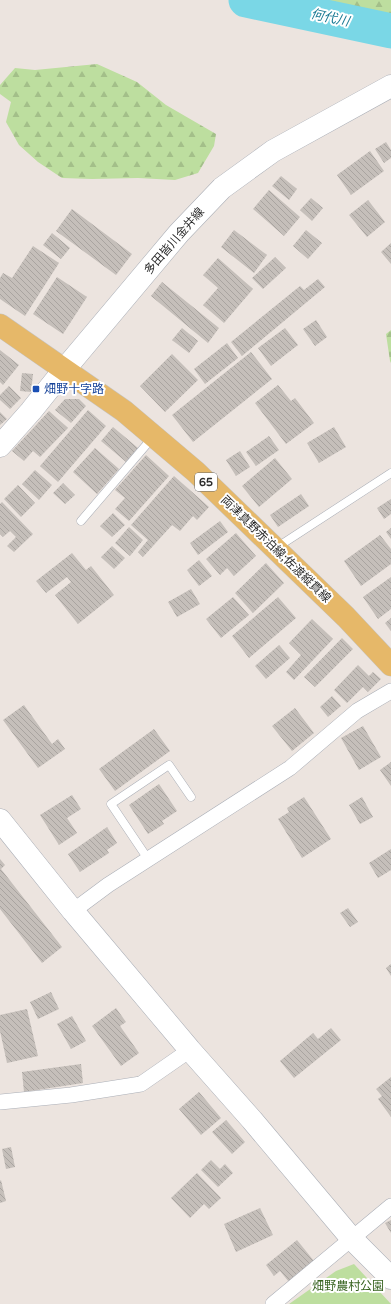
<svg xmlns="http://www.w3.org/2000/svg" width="391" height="1304" font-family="'Varela Round','Noto Sans JP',sans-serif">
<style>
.forest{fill:url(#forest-firs)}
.park{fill:#bdde9f}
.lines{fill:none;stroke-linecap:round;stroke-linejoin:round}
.river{stroke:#7ad7e6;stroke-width:35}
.building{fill:url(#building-back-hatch)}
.lane-casing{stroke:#abafb7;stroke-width:9}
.street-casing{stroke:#abafb7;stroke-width:16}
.secondary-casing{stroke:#abafb7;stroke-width:23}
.primary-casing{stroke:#c4c4c4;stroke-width:23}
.lane{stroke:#fff;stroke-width:8}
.street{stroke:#fff;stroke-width:15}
.secondary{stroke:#fff;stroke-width:22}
.primary{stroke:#e6b869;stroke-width:22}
.transit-dot{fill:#1a4fb4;stroke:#fff;stroke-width:1.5}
.labels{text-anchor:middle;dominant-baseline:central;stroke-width:4;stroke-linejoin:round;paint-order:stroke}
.shield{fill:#fff;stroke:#6b6b6b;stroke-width:1}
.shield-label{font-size:11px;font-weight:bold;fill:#2b2b2b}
.street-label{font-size:12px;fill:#2b2b2b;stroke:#fff}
.transit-label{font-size:12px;fill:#164399;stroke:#fff;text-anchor:start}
.park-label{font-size:12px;fill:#376320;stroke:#fff}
.water-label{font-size:13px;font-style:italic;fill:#187993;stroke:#fff}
</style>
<defs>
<pattern id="forest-firs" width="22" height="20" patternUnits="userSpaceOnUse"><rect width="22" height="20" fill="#bdde9f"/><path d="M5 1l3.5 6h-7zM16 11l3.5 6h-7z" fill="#a3bf89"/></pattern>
<pattern id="building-back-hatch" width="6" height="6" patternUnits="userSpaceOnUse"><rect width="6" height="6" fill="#c5bfba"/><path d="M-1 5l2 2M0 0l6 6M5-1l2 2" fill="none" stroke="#a9a4a0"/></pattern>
</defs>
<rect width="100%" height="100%" fill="#ece4df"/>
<path class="forest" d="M260,0H391V26Z
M97,64L137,82L166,105L216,134L214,146L198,173L175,180L138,178L92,179L62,178L38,162L19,145L6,122L11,102L0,94V85L15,68L35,70Z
M391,330V363L390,361L386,334Z"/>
<path class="park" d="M354,1264L391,1304H289L336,1271Z"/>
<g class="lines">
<path class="river" d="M246,0L391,31"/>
</g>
<path class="building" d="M386,142L391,150V158L384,163L375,149Z
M370,151L384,171L351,195L337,175Z
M281,176L297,189L289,200L272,186Z
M269,190L300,217L284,236L253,209Z
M311,198L323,208L312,221L300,210Z
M368,200L385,222L367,237L349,215Z
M72,209L132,254L116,275L56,231Z
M234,230L267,255L254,273L221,247Z
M306,230L322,243L308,259L293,246Z
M52,233L70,248L61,259L43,245Z
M391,243V264L381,252Z
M33,246L59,263L25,316L0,299V278L3,273L12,278Z
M275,257L286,268L263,289L252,278Z
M218,258L253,289L224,323L203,305L218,288L203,275Z
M57,277L87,297L63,334L33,314Z
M318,279L325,287L242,356L231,342L300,286L304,290Z
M162,282L219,328L208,343L151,296Z
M316,320L327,337L315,346L303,329Z
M182,328L198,341L189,353L172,340Z
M285,328L298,345L271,366L258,348Z
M227,343L238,358L205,384L194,369Z
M0,350L19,365L3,385L0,382Z
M251,352L272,379L193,442L172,415Z
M172,354L198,380L165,412L140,386Z
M22,373L33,374L31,392L20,391Z
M278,385L291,401L295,398L314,423L286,444L255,403Z
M9,386L21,398L10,409L0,400V395Z
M65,399H79L86,406L71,423L55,410Z
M88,410L106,426L58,482L40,466Z
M49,411L68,428L40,457L33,451L24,461L12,451Z
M0,412L7,419L0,425Z
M113,427L138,448L126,462L101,441Z
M334,427L346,447L319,463L307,443Z
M269,436L279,450L256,466L246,452Z
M95,448L119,469L97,494L73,472Z
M240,451L250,467L236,476L226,460Z
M146,455L169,476L129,521L115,509L125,498L115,490Z
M275,458L292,479L259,507L242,486Z
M35,470L52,485L39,500L22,484Z
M174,476L209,507L197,520L193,516L180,531L172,525L143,557L138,552L148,540L131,525Z
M63,483L75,495L65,504L53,493Z
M18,485L35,503L21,517L4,499Z
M301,494L309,506L278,527L270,515Z
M391,499V514L384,519L377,508Z
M2,502L33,534L14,552L7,546L16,537L10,531L3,537L0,534V504Z
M113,513L125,525L112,537L100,526Z
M220,521L228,532L198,555L190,543Z
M129,527L143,540L130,556L115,543Z
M391,528V539L386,532Z
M236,533L256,556L234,576L227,568L220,575L206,559Z
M380,535L391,549V564L361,586L344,561Z
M112,546L125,558L114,569L101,557Z
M72,553L86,570L91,566L114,595L78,624L55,595L71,582L67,577L46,593L36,581Z
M199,560L212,576L199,586L187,570Z
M266,563L284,583L253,613L235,593Z
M391,577V609L378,619L363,597Z
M191,589L200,604L177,617L168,602Z
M233,597L249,615L221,638L206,619Z
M278,597L296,618L249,658L232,636Z
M391,618V631L385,623Z
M312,619L333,639L294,680L286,672L301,655L289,643Z
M342,638L353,649L315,687L304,677Z
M279,645L290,658L266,679L255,666Z
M358,665L369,676L373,672L381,679L368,692L363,687L347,703L334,690Z
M332,696L341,706L328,717L320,707Z
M24,705L52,744L58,739L65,749L38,768L3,720Z
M295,708L314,733L292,751L272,726Z
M363,726L381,757L359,770L341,738Z
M154,729L170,751L115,791L99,769Z
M391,762V786L380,770Z
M159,784L177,811L162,821L164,824L148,834L129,805Z
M72,795L81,809L67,818L77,833L59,845L40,815Z
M304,797L331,839L302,858L278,819L289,812L287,808Z
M362,797L373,817L360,824L349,805Z
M107,827L117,843L107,850L109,853L80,872L68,854Z
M391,849V870L378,878L369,863Z
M0,859L5,865L1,869L62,947L42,963L0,909Z
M348,908L358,922L350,927L340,913Z
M391,964V976L386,968Z
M51,992L59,1009L38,1019L30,1002Z
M116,1008L126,1022L120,1026L139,1053L121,1066L92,1026Z
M27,1009L38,1056L7,1063L0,1031V1015Z
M72,1016L86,1041L71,1049L57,1024Z
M331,1028L341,1040L294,1078L280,1061L313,1033L318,1039Z
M81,1064L83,1083L24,1092L22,1072Z
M391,1077V1117L378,1099L382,1096L376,1089Z
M199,1092L221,1118L201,1135L179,1109Z
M226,1120L245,1142L232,1154L212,1132Z
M11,1147L15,1167L6,1169L2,1149Z
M211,1160L220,1169L225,1164L233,1173L218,1187L201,1170Z
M197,1173L221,1198L209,1209L204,1204L190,1218L171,1198Z
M1,1180L6,1201L0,1203V1181Z
M260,1208L273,1235L236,1252L224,1224Z
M391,1220V1233L385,1223Z
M297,1240L314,1261L289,1282L280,1271L274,1276L266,1265Z"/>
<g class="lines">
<g class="lane-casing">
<path id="lane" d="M81,521L153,437
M276,548L391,473
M148,859L111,804L169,765L191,797"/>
</g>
<g class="street-casing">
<path id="street" d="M73,911L108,885L290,768L357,711L391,691
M0,1102L71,1095L141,1084L190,1050
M273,1304L391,1206"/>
</g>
<g class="secondary-casing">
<path id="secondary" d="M0,446L31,411L64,370L179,233L222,188L273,151L391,86
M0,820L73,911L190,1050L252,1120L352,1239L391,1278"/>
</g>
<g class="primary-casing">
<path id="primary" d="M0,325L124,411L196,472L346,617L391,665"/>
</g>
<use href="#lane" class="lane"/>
<use href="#street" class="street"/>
<use href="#secondary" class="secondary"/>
<use href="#primary" class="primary"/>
</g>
<rect class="transit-dot" x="32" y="385" width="8" height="8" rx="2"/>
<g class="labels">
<rect class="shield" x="195" y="473" width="22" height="18" rx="3"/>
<g class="shield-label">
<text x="206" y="482">65</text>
</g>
<g class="street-label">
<text transform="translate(174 241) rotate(-49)">多田皆川金井線</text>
<text transform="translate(276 549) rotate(44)">両津真野赤泊線;佐渡縦貫線</text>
</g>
<g class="transit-label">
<text x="44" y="389">畑野十字路</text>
</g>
<g class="park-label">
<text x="348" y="1286">畑野農村公園</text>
</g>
<g class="water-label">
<text transform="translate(330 18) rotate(12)">何代川</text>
</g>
</g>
</svg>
